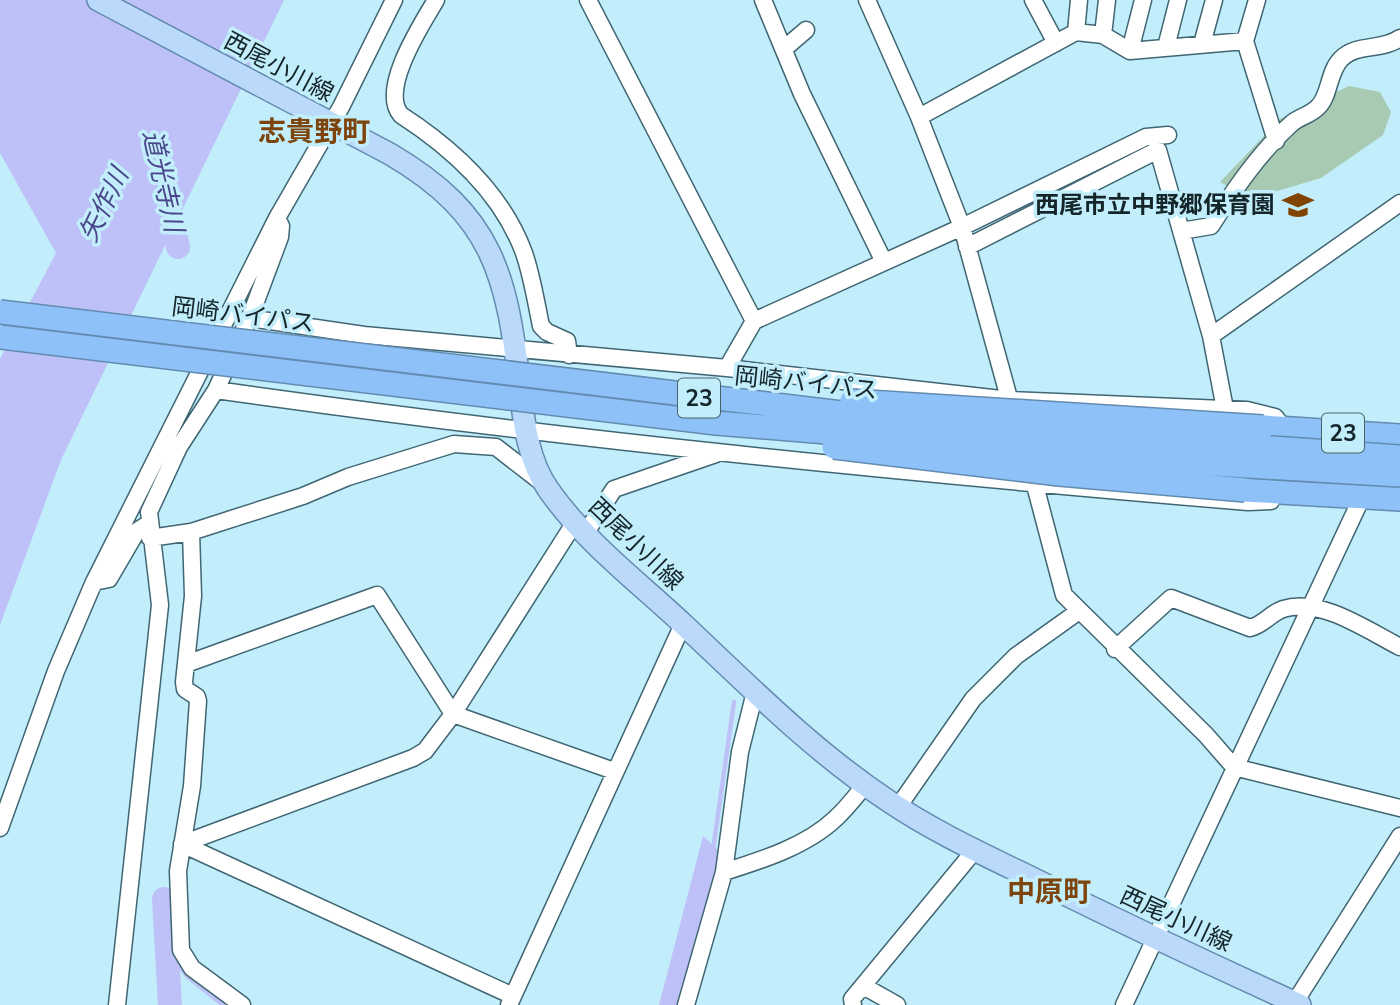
<svg xmlns="http://www.w3.org/2000/svg" width="1400" height="1005" font-family="'Nunito Sans','Noto Sans JP',sans-serif">
<style>
.green{fill:#a8c9b2}
.water{fill:#bec1f7}
.lines{fill:none;stroke-linecap:round;stroke-linejoin:round}
.stream{stroke:#bec1f7;stroke-width:4.5}
.river{stroke:#bec1f7;stroke-width:24}
.minor-casing{stroke:#3f6672;stroke-width:19}
.major-casing{stroke:#638bb0;stroke-width:24}
.highway-casing{stroke:#638bb0;stroke-width:26}
.minor{stroke:#fff;stroke-width:16}
.major{stroke:#bbdafb;stroke-width:21}
.highway{stroke:#8dc1f8;stroke-width:23}
.highway-bridge-casing{stroke:#638bb0;stroke-width:26;stroke-linecap:butt}
.highway-bridge{stroke:#8dc1f8;stroke-width:23}
.labels{text-anchor:middle;dominant-baseline:central;stroke-width:7;stroke-linejoin:round;paint-order:stroke}
.shield{fill:#c2eefb;stroke:#496269;stroke-width:2}
.shield-label{font-size:23px;font-weight:bold;fill:#15262b}
.street-label{font-size:24px;fill:#15262b;stroke:#c2eefb}
.poi-label{font-size:24px;font-weight:bold;fill:#15262b;stroke:#c2eefb;text-anchor:end}
.water-label{font-size:26px;font-style:italic;fill:#4a488a;stroke:#c2eefb}
.quarter-label{font-size:28px;font-weight:bold;fill:#7d450d;stroke:#c2eefb}
</style>
<rect width="100%" height="100%" fill="#c2eefb"/>
<path class="green" d="M1349,86L1380,92L1391,112L1383,135L1321,178L1251,199L1220,182L1280,119Z"/>
<path class="water" d="M0,0H284L61,460L0,625V359L56,253L0,153Z
M703,836L723,855L679,1005H659Z"/>
<g class="lines">
<path class="stream" d="M713,850L734,702
M168,952L188,977L223,1005"/>
<path class="river" d="M167,197L178,247
M164,899L170,1005"/>
<g class="minor-casing">
<path id="minor" d="M436,0C421,25 379,90 401,115C452,148 502,193 524,253C532,276 536,302 541,326L547,332L567,341L569,355
M588,0L754,321
M763,0L802,94L884,262
M867,0L919,117L962,227L1012,409
M1033,0L1056,43
M1076,32L1079,0
M1103,35L1107,0
M1245,41L1257,0
M1202,44L1214,0
M1166,47L1178,0
M785,48L806,30
M1130,51L1143,0
M919,117L1076,32L1103,35L1130,51L1245,41L1276,141
M1181,231L1211,226C1234,190 1259,153 1291,124C1298,117 1311,115 1318,107C1330,96 1328,72 1341,59C1356,43 1382,51 1400,38
M967,247L1158,150L1211,336L1225,409
M249,318L364,335L727,368L1010,400L1247,410L1275,417L1283,427
M1211,336L1400,203
M727,368L754,321L962,227L1146,137L1168,135
M216,390C559,439 903,473 1248,502L1271,501
M1032,474L1064,595L1206,735L1234,767L1400,808
M585,534L614,489L716,454
M150,538L191,532
M94,582L109,579L137,531L148,524
M1115,649L1171,598L1250,628C1263,625 1271,613 1283,609C1321,597 1368,631 1400,647
M186,664L377,595L453,714L614,771
M898,807L973,699L1016,656L1079,611
M0,828L56,671L94,582L277,218L341,107L394,0
M182,844L413,758L425,751L453,714L575,522
M182,844L513,996
M724,872C762,860 807,846 836,818C847,808 856,796 865,785
M865,987L897,1005
M1295,1002L1400,836
M117,1005L160,605L149,512L179,447L216,390L252,312L280,237L281,226L277,218
M242,1005L192,968L181,950L178,871L192,786L198,701L197,697L185,689L184,682L193,596L191,532L303,496L348,477L454,444L496,447L545,485
M509,1005L683,624
M686,1005L724,872L740,752L755,692
M853,1005L852,999L975,850
M1124,1005L1377,465"/>
</g>
<g class="major-casing">
<path id="major" d="M98,0L390,154C494,215 507,276 520,389C524,423 528,460 548,489C584,541 637,581 683,624C749,686 812,750 887,800C934,832 987,856 1038,881C1125,924 1212,965 1300,1005"/>
</g>
<g class="highway-casing">
<path id="highway" d="M1263,427L1400,436
M1245,490L1400,499"/>
</g>
<use href="#minor" class="minor"/>
<use href="#major" class="major"/>
<use href="#highway" class="highway"/>
<g class="highway-bridge-casing">
<path id="highway-bridge" d="M0,312L925,423L1400,457
M0,337L716,423L1213,464L1400,475
M852,401L1263,427
M834,447L1059,474L1245,490"/>
</g>
<use href="#highway-bridge" class="highway-bridge"/>
</g>
<defs>
<g id="school-bare" transform="scale(2.415)"><path d="M0-5L7-2L0 1L-7-2ZM-4 1L0 2.5L4 1V4Q0 6-4 4Z" fill="#804400" stroke="#c2eefb" stroke-width="2.5" paint-order="stroke"/></g>
</defs>
<g fill-rule="evenodd">
<use href="#school-bare" x="1298" y="205"/>
</g>
<g class="labels">
<g class="shield">
<rect x="678" y="378.5" width="42" height="39" rx="5"/>
<rect x="1322" y="413.5" width="42" height="39" rx="5"/>
</g>
<g class="shield-label">
<text x="699" y="398">23</text>
<text x="1343" y="433">23</text>
</g>
<g class="street-label">
<text transform="translate(279 67) rotate(28)">西尾小川線</text>
<text transform="translate(243 315) rotate(7)">岡崎バイパス</text>
<text transform="translate(806 383) rotate(6)">岡崎バイパス</text>
<text transform="translate(636 544) rotate(44)">西尾小川線</text>
<text transform="translate(1176 919) rotate(25)">西尾小川線</text>
</g>
<g class="poi-label">
<text x="1275" y="205">西尾市立中野郷保育園</text>
</g>
<g class="water-label">
<text transform="translate(163 181) rotate(77)">道光寺川</text>
<text transform="translate(104 205) rotate(-64)">矢作川</text>
</g>
<g class="quarter-label">
<text x="314" y="132">志貴野町</text>
<text x="1049" y="892">中原町</text>
</g>
</g>
</svg>
